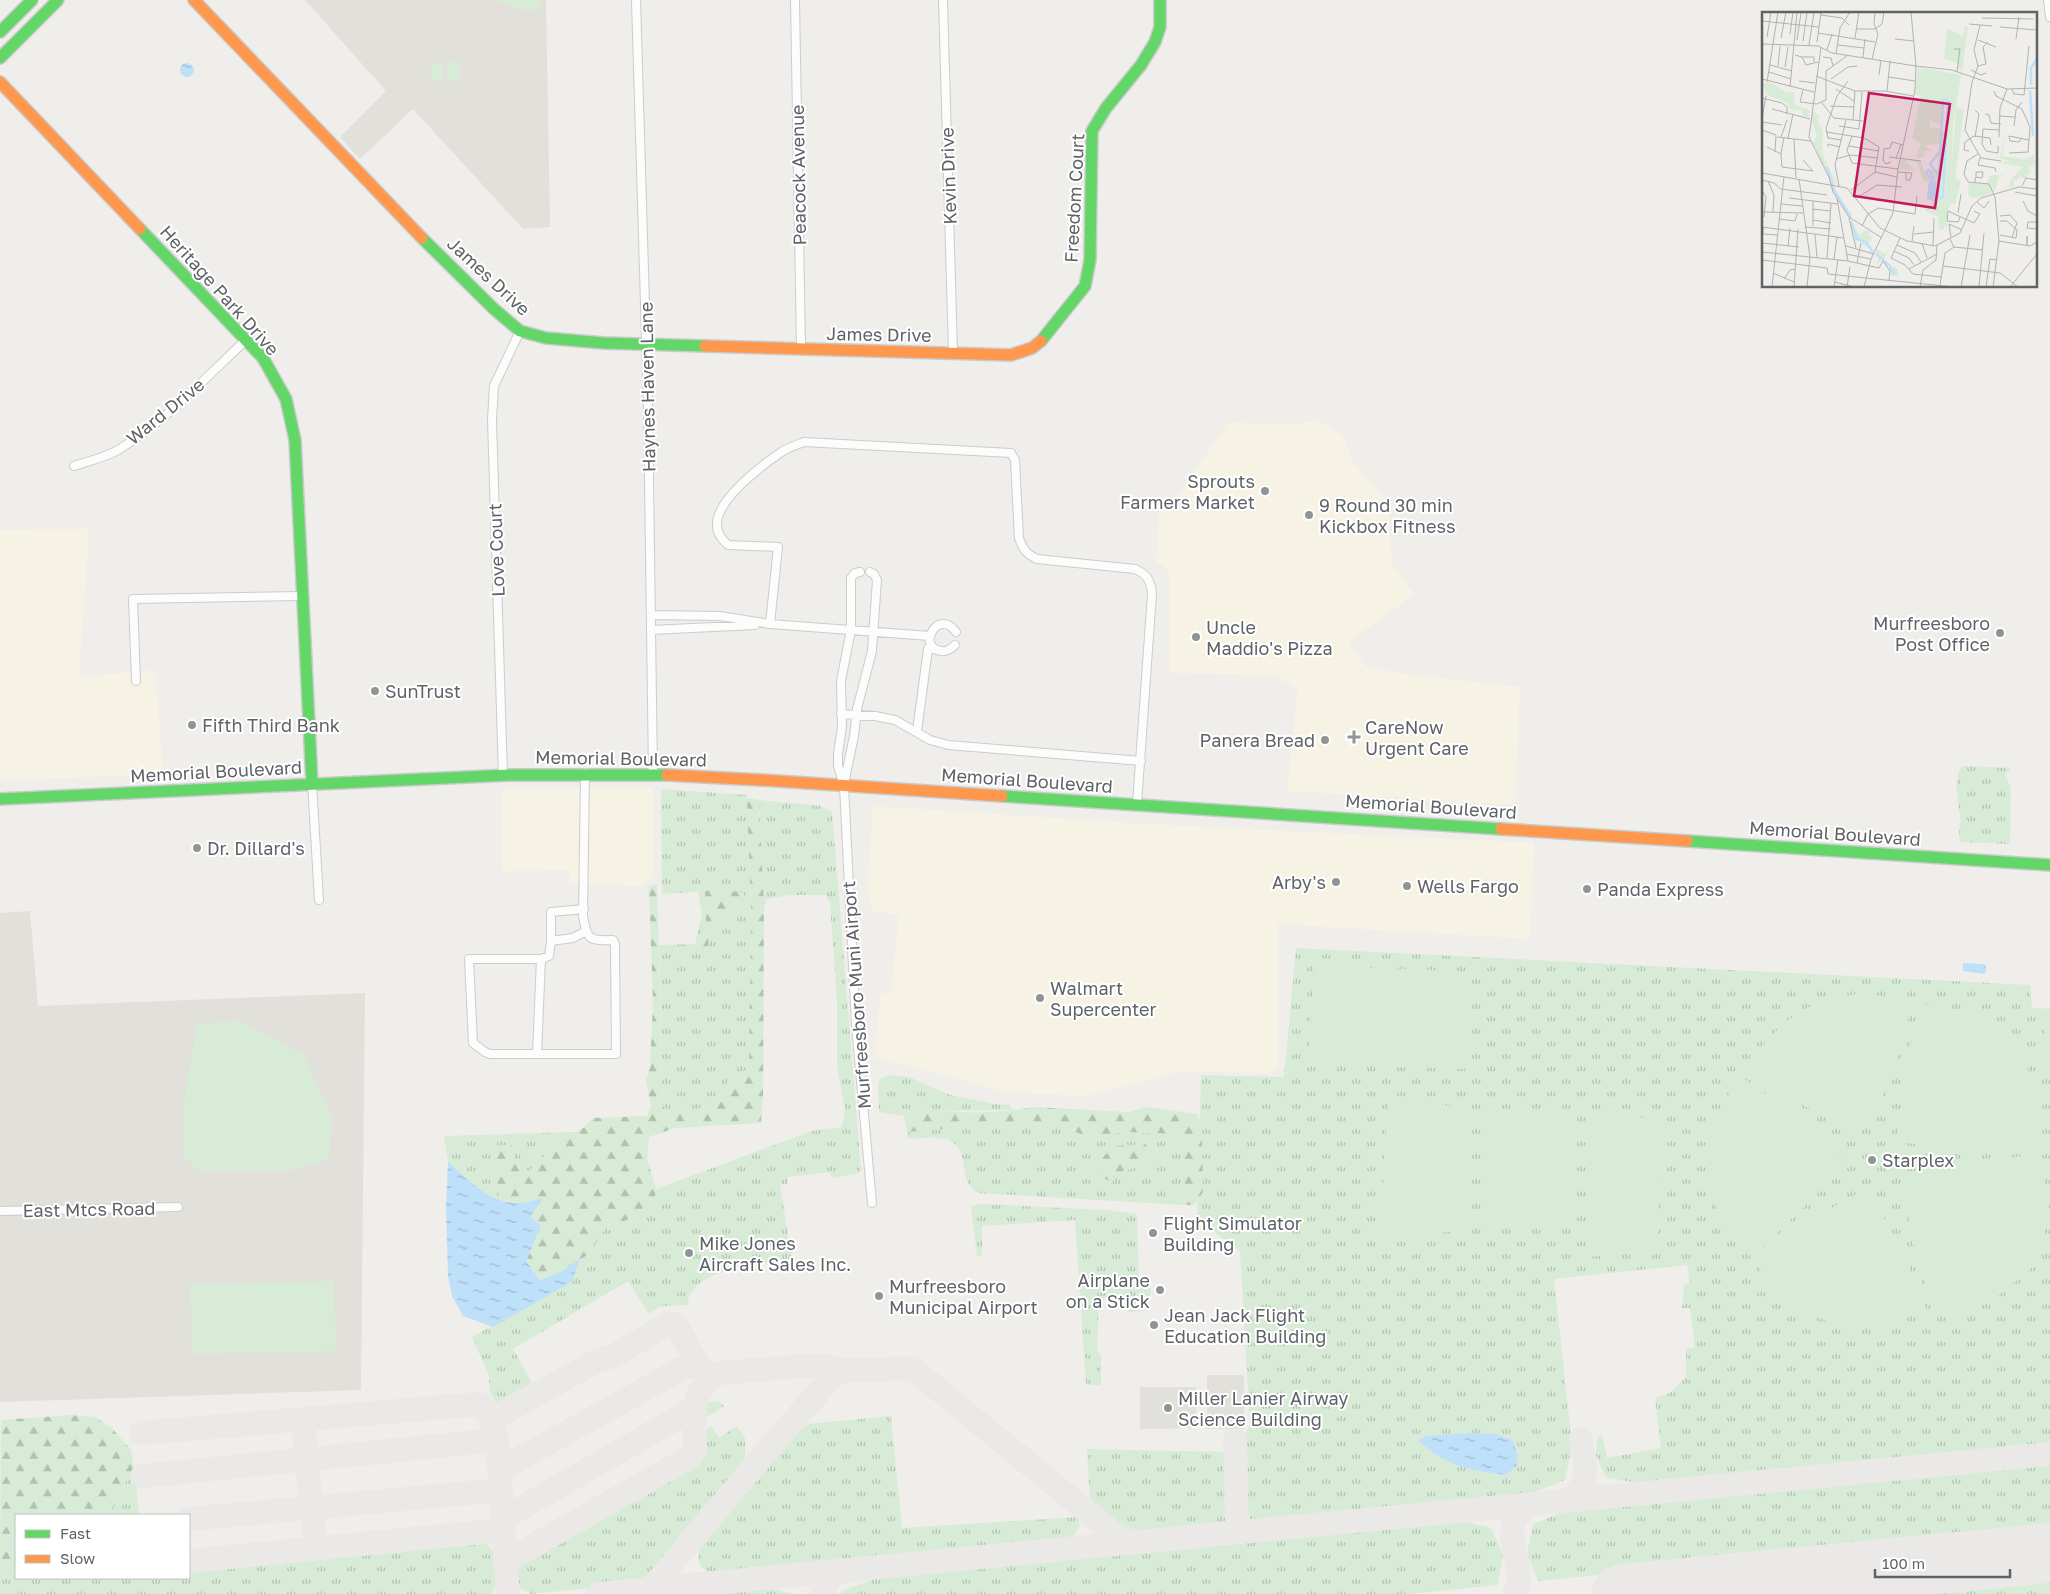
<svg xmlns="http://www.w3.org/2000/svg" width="2050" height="1594" font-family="'Golos Text',sans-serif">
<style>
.commercial{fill:#f7f3e4}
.education{fill:#e2e0da}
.grass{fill:url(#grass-tufts)}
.forest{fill:url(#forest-firs)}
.garden{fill:#d8ebd6}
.water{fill:url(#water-ripples)}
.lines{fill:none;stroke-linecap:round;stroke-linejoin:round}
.taxiway{stroke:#eae9e7;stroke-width:24}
.runway{stroke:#eae9e7;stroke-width:60}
.street-casing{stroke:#cbcccc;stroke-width:10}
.fast-casing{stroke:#cacacb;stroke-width:14}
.slow-casing{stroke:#cacacb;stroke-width:14}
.street{stroke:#fdfcfc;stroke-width:8}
.fast{stroke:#63d668;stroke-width:11}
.slow{stroke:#ff974d;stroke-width:11}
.poi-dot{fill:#919496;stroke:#fff;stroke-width:2}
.labels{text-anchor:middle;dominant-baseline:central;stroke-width:4;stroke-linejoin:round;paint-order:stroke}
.street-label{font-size:18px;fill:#5f6368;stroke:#fff}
.poi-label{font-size:18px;fill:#5f6368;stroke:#fff;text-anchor:start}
.inset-river{fill:none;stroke:#bfe0f9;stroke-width:2.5}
.inset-road{fill:none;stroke:#b1b2b2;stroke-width:1}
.view{fill:#c2185b;fill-opacity:0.15;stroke:#c2185b;stroke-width:2.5}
.inset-edge{fill:none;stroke:#5f6368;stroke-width:2.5}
</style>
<defs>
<pattern id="grass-tufts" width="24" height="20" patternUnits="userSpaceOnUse" patternTransform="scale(1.25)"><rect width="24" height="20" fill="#d8ebd6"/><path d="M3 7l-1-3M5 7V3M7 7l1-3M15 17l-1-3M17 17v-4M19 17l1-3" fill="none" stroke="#b2c2b1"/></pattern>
<pattern id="forest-firs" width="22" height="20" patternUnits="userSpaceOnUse" patternTransform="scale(1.25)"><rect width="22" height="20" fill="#d8ebd6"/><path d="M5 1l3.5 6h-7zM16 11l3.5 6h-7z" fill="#b2c2b1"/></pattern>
<pattern id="water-ripples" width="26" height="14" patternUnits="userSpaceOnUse" patternTransform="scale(1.25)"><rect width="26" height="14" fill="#bfe0f9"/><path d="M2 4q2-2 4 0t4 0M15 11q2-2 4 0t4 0" fill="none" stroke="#9eb9cd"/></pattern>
</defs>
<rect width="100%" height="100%" fill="#efeeea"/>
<path class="commercial" d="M1318,420L1344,437L1353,463L1388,502L1392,564L1414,594L1348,643L1366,667L1405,674L1520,687L1515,802L1508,805L1287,791L1298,689L1273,675L1169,673V570L1156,561L1160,504L1173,502L1229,422L1291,425Z
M89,529L79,677L155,670L163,770L158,775L0,780V530Z
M653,787V876L644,886L569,884L571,870L502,871V789Z
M873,806L1146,824L1534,843L1530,939L1278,924V1069L1267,1073L1183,1071L1084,1096L1006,1092L875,1057L880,996L891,991L899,915L872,911L867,889Z"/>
<path class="education" d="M305,0H546L550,227L523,229L413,109L360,159L340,137L386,91Z
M30,911L38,1006L365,993L361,1390L0,1402V913Z
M1207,1375H1244V1429H1207Z
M1140,1387H1196V1428L1140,1429Z"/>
<path class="grass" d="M1962,766L2011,768L2005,775L2011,787L2010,844L1961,842C1957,835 1961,826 1960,818C1959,803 1952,780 1962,766Z
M661,789L747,795L751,909L749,1068L725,1100L693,1110L663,1115L659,945L695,944L702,913L698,892L662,894Z
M759,800L821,806L832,812L861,1170L857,1174L832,1178L829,1172L787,1177L788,1184L780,1185L792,1259C764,1264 705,1267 690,1294C688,1297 688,1302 688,1305L661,1306L649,1314L628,1281L513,1349L532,1383L496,1403L490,1392L489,1376L472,1337L572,1282L580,1259L589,1254L607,1225L627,1220L654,1202L656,1189L812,1131L842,1127L845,1110L837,1067V1000L830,903L826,895H790L767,899L764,908Z
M1296,948L2030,985L2032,1008L2050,1009V1446L1647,1485L1606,1477L1596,1456L1597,1439L1602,1434L1607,1458L1661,1448L1655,1398L1670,1393L1686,1377V1349L1695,1347L1690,1308H1682L1684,1285L1690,1283L1687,1265L1554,1279L1572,1445L1565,1480L1522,1497L1258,1523L1244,1516V1436L1250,1425L1240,1251L1213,1231L1208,1220L1197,1219L1201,1075L1284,1077Z
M889,1075L909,1077L950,1095L1001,1105L1008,1104L1013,1110L941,1111L918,1108L904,1116L879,1112L878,1088L881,1078Z
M1012,1123L1060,1125L1087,1137L1124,1132L1157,1133L1185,1136V1205L979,1193C957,1183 971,1155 952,1142C941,1135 920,1139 908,1139L907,1132Z
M575,1132L550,1145L541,1163L522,1175L514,1158L492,1172L500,1200L479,1190L448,1161L444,1136Z
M980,1204L1107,1210L1137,1214L1139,1286H1151V1296L1146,1297L1145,1311L1128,1312L1126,1299L1099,1298L1097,1352L1101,1354V1385H1086L1075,1220L982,1226V1257L977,1256L971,1206Z
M712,1401L720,1402L724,1406L702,1420C701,1411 703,1404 712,1401Z
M891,1416L902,1528L1078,1517L1080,1526L1072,1538L1059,1541L718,1575C699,1570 696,1563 700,1544L763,1465L808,1424Z
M711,1426L719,1438L737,1426L745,1438V1463L652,1575L643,1581L632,1584L531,1594L520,1588L514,1580L516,1570L523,1560L699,1462L702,1432Z
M1087,1449L1222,1452L1228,1457L1229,1518L1224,1524L1212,1527L1130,1533L1124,1530L1090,1503Z
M2050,1461V1532L1538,1581L1527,1554L1533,1524L1573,1508Z
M134,1468L139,1512L137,1515H111L119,1493Z
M1449,1518L1491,1528L1503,1554L1498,1585L1409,1594H841L842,1591L885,1575L899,1573L1036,1559L1381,1530L1352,1529Z
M483,1540L498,1557V1584L491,1594H0V1565L16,1558V1578H189V1570Z
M2050,1573V1594H1831Z
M760,1586L795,1594H678Z"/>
<path class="forest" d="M747,798L759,800L764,908L763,1097L761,1123L675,1128L649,1137L647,1159L656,1189L654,1202L627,1220L607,1225L589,1254L560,1272L540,1280L526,1261L537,1236L529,1217L542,1199L519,1203L500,1200L492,1172L494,1145H512L514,1158L522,1175L540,1163L550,1145L585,1127L593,1118L647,1116L651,1106L646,1081L650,1067L653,1002L649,886L657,885L663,1114L693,1110L725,1100L727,1079L749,1068L751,909Z
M719,889L744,893L745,904C712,915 716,919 706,949L699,947L706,921L705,891Z
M1033,1107L1128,1112L1147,1107L1198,1114L1202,1138L1203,1192L1194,1205H1185L1184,1136L1157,1133L1124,1132L1087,1137L1060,1125L1012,1123L907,1132L904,1116L918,1108C956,1114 995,1114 1033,1107Z
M1145,1144L1156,1156L1140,1167L1123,1171L1112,1182L1094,1174L1104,1156L1114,1146Z
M71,1415L94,1417L111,1427L131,1450L134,1468L119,1493L111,1515H16V1558L0,1565L1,1420Z"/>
<path class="garden" d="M496,0H540V10H520Z
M447,62H459L460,80L448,81Z
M431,63H442L443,81H431Z
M1314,965L1471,972L1465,1069L1308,1064Z
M1857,994L1878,995L1912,1006L1893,1072L1869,1126L1857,1130L1800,1104L1744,1071C1776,1025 1799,1002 1857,994Z
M1919,1003L1973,1016L2020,1045L2037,1096V1151L1970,1150L1906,1143L1898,1134L1905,1073Z
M238,1021L303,1054L332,1117L329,1159L290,1171H198L183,1156L185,1094L197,1024Z
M2045,1027H2050V1068L2040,1067Z
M1742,1077L1795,1116L1840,1156L1841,1168L1808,1203L1752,1257C1713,1224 1697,1168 1715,1120C1720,1104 1732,1090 1742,1077Z
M1388,1098L1473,1109L1467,1230L1380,1239Z
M1486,1108L1577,1114L1575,1219L1484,1229Z
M1590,1114L1664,1119L1656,1251L1587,1257Z
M2041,1155L2050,1214L2034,1266L1993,1300L1935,1316L1915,1249L1901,1183L1907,1175L1973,1160Z
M1861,1191L1870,1193L1901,1249L1926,1308C1882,1333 1826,1332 1785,1299C1772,1288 1763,1274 1754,1260L1806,1223Z
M334,1281L336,1351L192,1354L190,1284Z"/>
<path class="water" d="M180 70a7 7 0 1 1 14 0a7 7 0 1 1-14 0Z
M1963,963L1984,964L1986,966V972L1984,974L1963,971Z
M448,1161C468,1180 490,1204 520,1203C527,1202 535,1200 543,1198L530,1217L541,1226L526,1261L540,1280L560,1272L580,1259L572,1282L493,1327L463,1316L452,1296L448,1276L446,1207Z
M1468,1433L1496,1434L1512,1440L1518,1455L1516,1467L1505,1475C1467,1469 1447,1467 1418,1440L1427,1436Z"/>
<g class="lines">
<path class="taxiway" d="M720,1373L816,1365L826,1366L841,1371
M303,1419L315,1547
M141,1433L480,1404L491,1420
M499,1470L497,1440L491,1420L593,1363L615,1355L668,1324H674L678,1328L701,1369L710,1374L720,1373C706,1379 695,1394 695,1408L502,1519
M142,1476L497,1440
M1568,1500C1593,1484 1584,1464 1581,1439
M189,1519L501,1490
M1232,1533L1236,1530L1237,1525L1235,1440
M189,1561L503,1530
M506,1561L690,1457L695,1449V1408
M644,1590L654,1585L770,1447L833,1376L841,1371L912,1368L1118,1537L1135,1542
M508,1594L499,1470L683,1368L693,1366L701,1369
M598,1594L2050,1454
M823,1594L829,1578L843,1571
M1514,1594C1533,1569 1489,1527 1531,1504"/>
<path class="runway" d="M1622,1594L2050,1553"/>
<g class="street-casing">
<path id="street" d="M636,0L648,406L653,774
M795,0L801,349
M943,0L953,353
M2048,0L2050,17
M74,466C89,461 104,458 118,450C166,421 205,378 246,340
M860,572L855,573L851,578V630L841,681L842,727L838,754V766L844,786L856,1026L872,1203
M651,615L720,616L770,624L930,636
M770,624L778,547L728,545C722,539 717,534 717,525C716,500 761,466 780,453C787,448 796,445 804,442L1011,453L1015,460L1019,538C1023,549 1026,554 1037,559L1135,569C1147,574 1151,581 1152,594L1137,804
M651,630L755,625
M955,645C951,649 947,652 941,651C916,648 938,607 956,632
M136,681L133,599L302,596
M841,714L875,716L895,720L930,740L948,745L1141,761
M917,731L928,649L931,645
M585,773L583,916C587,940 589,941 613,940L615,944L616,1054H490L485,1052L473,1043L469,959H541L549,956L551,941L573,938L586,931
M503,775L492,420L494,386L520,331
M312,783L319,900
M844,784L854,736L857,709L872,651L877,580L874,574L870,572
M551,941V912L584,909
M537,1054L541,959
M0,1211L178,1207"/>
</g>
<g class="fast-casing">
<path id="fast" d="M0,32L32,0
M0,58L58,0
M140,229L263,358L286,399L295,440L312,783
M422,238L494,309L520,331L546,338L604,343L705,346
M1041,341L1085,286L1090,260L1092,131L1106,108L1141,65L1155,42L1160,27V0
M1002,796L1501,829
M0,799L511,775H667
M1687,841L2050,865"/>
</g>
<g class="slow-casing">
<path id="slow" d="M194,0L422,238
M0,82L140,229
M705,346L1011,355L1032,348L1041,341
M667,775L761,780L1002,796
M1501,829L1687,841"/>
</g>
<use href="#street" class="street"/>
<use href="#fast" class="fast"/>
<use href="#slow" class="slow"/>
</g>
<g class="poi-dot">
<circle cx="1265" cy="491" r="5"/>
<circle cx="1309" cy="515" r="5"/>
<circle cx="2000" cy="633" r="5"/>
<circle cx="1196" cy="637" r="5"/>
<circle cx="375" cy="691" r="5"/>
<circle cx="192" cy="725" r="5"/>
<path d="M1351.5 729.5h5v5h5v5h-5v5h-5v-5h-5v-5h5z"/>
<circle cx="1325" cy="740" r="5"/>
<circle cx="197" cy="848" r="5"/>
<circle cx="1336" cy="882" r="5"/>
<circle cx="1407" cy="886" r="5"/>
<circle cx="1587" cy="889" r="5"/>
<circle cx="1040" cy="998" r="5"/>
<circle cx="1872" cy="1160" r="5"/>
<circle cx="1153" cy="1233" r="5"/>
<circle cx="689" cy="1253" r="5"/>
<circle cx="1160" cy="1290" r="5"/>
<circle cx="879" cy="1296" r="5"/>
<circle cx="1154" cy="1325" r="5"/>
<circle cx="1168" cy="1408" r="5"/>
</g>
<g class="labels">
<g class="street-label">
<text transform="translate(798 175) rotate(-91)">Peacock Avenue</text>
<text transform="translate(948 176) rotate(-92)">Kevin Drive</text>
<text transform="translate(1074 198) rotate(-87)">Freedom Court</text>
<text transform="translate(489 276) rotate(43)">James Drive</text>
<text transform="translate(220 290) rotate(48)">Heritage Park Drive</text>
<text transform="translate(879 334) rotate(1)">James Drive</text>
<text transform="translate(647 387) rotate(-91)">Haynes Haven Lane</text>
<text transform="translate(165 411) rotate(-39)">Ward Drive</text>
<text transform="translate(496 550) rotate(-92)">Love Court</text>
<text transform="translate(621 758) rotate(1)">Memorial Boulevard</text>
<text transform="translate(216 771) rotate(-3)">Memorial Boulevard</text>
<text transform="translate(1027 780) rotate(4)">Memorial Boulevard</text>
<text transform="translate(1431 806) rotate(4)">Memorial Boulevard</text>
<text transform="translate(1835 833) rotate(4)">Memorial Boulevard</text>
<text transform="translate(856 995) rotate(-94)">Murfreesboro Muni Airport</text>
<text transform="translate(89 1209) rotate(-1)">East Mtcs Road</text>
</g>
<g class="poi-label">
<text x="1255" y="481" text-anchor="end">Sprouts<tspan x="1255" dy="21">Farmers Market</tspan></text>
<text x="1319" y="505">9 Round 30 min<tspan x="1319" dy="21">Kickbox Fitness</tspan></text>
<text x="1990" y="623" text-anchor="end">Murfreesboro<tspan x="1990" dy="21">Post Office</tspan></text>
<text x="1206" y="627">Uncle<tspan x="1206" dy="21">Maddio's Pizza</tspan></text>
<text x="385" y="691">SunTrust</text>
<text x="202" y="725">Fifth Third Bank</text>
<text x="1365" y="727">CareNow<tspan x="1365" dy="21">Urgent Care</tspan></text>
<text x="1315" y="740" text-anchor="end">Panera Bread</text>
<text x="207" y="848">Dr. Dillard's</text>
<text x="1326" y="882" text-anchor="end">Arby's</text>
<text x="1417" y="886">Wells Fargo</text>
<text x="1597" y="889">Panda Express</text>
<text x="1050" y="988">Walmart<tspan x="1050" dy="21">Supercenter</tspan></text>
<text x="1882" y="1160">Starplex</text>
<text x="1163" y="1223">Flight Simulator<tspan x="1163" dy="21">Building</tspan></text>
<text x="699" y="1243">Mike Jones<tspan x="699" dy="21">Aircraft Sales Inc.</tspan></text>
<text x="1150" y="1280" text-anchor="end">Airplane<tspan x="1150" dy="21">on a Stick</tspan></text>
<text x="889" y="1286">Murfreesboro<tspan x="889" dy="21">Municipal Airport</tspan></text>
<text x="1164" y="1315">Jean Jack Flight<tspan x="1164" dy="21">Education Building</tspan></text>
<text x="1178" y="1398">Miller Lanier Airway<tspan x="1178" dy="21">Science Building</tspan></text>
</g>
</g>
<g transform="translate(1762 12)">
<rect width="275" height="275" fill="#efeeea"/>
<path d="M156,55L199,63L191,112L189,192L186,197L185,218L183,212L181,218L177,217L176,205L163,199V194L171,198V191L168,188L173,189L174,171H177L168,159L170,157L177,164L179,155H182L180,185L177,181L175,185L183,186L187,87H180L179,114L168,108V115L178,116L179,122L183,120L182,153L178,151L179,127L178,132L162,133L170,139H162L163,144L156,147V143L153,147L159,132L150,126L159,84L153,83ZM139,148L158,149L167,169L163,170L159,162L155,150L144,149L153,159L137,157Z" fill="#d8ebd6"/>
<path d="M203,14L206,15L200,60L194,51L182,47L185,16L200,24ZM0,71H10L25,81L32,80L33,93L48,98L47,105L41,104L39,98L28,97L25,91L5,83ZM194,95L202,98L193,167L199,168L193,192H187ZM51,99L57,104L55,107L61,119L60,141L75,172L70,171L51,131L55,124L49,107ZM244,114L240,144L263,147L273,142L271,147L275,150L267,156L269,159L264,166L259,165L252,169V174L246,176L249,167L261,155L238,151L248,149L238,146ZM228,163H242L236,166L233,180L225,171ZM207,171L226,172L230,181L210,187L206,182ZM88,208L98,224L102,219H107L106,223L111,225L107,230L109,238L93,227ZM130,233L122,247L130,258L132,254L137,259L136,264L128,263L127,254L120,248L115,252L117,244L113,242L115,237L124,242Z" fill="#d8ebd6"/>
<path d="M168,89L172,93V101L161,106L156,100L158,92Z" fill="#d8ebd6"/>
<path class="inset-river" d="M269,73V56L275,46M268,78L271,124M65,155L72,178L89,205M176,162L168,152L178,139M170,170L164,160L167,158L173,170M181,186L176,184L181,88H186M181,186L186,88M166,187L168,170M168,188L169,170M170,189L171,170M173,189V170M89,209L95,227L104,230L111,240M114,242L128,254L133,263"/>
<path class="inset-road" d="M59,3L80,6L87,13M220,6L271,7M0,9L57,15M207,12L230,14M218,13L212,38L216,54L210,70L203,118L219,146L239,149M238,15L275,18M95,17H113L120,12L122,0M56,21L113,30M28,22L31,0M5,25L9,0M19,26L24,0M93,26L97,0M133,27L152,29M254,27L257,5M35,28L39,1M216,28L234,35M41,29L45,0M55,30L59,0M0,32L56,34L70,41L154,54M47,33L52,0M76,33L102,36M59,35L47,125L67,165L71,180L87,205L120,226M192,37H198L195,60M65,38L70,22M74,42L78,16L88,0M33,43L40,45L44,53L56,50M40,45H52V50M61,45L69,46L71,54M101,45L103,27M110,47L116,22L112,12L113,0M8,53L30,59M16,54L18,34M154,54L190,58L245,77L275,76M216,54L224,52L221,35L226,30M23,55L26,35M209,58L219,63L224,61M7,60L29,67M117,63L119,48M54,64L93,79H123L151,84M127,65L153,69M0,67L52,80M69,67L86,55L95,54M37,69L53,71M5,70L16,0M28,75L35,0M74,77L92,89M250,77L252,82L262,83L267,34M41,78L38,90L55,92L64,88V59L86,43M125,79L128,49M232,79L234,84L260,97L268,115L266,140L247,141M0,86L20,91L25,95V102M60,91L72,106L101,109M68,94L92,95M10,97L48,107M223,102L227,103L229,111L239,112M237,104L253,105M0,107L4,84M91,108L93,79M0,110L20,113M77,114L97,117L100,80M252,114L254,98L260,90M0,118L14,123L13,140M64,120L102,126L117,135L113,160L89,178M90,124L85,138L90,151L136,157M15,125L49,129M19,125L25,108M213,125L217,102L213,98M237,125L238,96L245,77M26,126L31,102M32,127L34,166M259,127L257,130L248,129L247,124L267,128M80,128L66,126L64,116L75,84L86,69M87,134L117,139M236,134V141L224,139L220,132L221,117L237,118M5,135L19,142L20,155L51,159L41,148M66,135V132L78,135M207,139L202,138L203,130L212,124L228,126L229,133M19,142L22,125M216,142L205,149L202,162L206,170L227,172L233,185L237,229L231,275M127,145L159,149M218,146L216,153L233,156L234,160M74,147L88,143L116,146M134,147L139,132M129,150L124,152L121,148L122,137L128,136L130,130L141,133M113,160L135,165M136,160L150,161L148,168H144V161M0,161L85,176L118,216L145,229L173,234L198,221L210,194L219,186L257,175L275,177M37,167L48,245L45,275M0,168L12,171L19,177L65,183M6,169L12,183L11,200M213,171V168L214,165V160H221L220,166L214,165M77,174L73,153L84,108M260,174L264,166L275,168M0,178L4,185L2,205M253,180L275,184M27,186L76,192M95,186L115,173L140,175M75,187L86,249M261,189L266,199L275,204M215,190L222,196L227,189M19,192L40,194M50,197L69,199M0,200L41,201M196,201L199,182M238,204L248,203L255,211L250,225M198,205L196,210L185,209L186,199L212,211L218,202L212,199M87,206L94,236M17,207L33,209L35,202M51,208L69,211M275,210H266L265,216L275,217M51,214V189M100,214L106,202L116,196L153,202L155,184M0,215L82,226M1,215V222L15,223M43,215L69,217M53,222L55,246M152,222L172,220M238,223L254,226L255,218L245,209H238M189,225L187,212L200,218M138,226L129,246L143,253L151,262L179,265M188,227L192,235L221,238M150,229L152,214M237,229L268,234L275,230M0,231L37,235M160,231L165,246M135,233L153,241L159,250M265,233V224V233M26,234L28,216M84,234L112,242M171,234L172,206M132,239L147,246L152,253M0,240L86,249L117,256L121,249L128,259L127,268M84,242L109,247M65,246L69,192M72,247L75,225M0,248L65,256L66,262L104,266M95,251L99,231M181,254L238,261L256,275M147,257L175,242M11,261L32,270M104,266L192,275M22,267L28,258L33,257M73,270L92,275M178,273L183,241L192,235M10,275L22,164M32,275L36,217M72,275L76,247M85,275L88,255M102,275L109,247L131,201L136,157L153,78L154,54L149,0M158,275L161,258L174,248L175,233M199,275L208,223M217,275L222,221M224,275L228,247L235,248M248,275L275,242"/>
<path class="view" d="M107,81L188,92L173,196L92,184Z"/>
<rect width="275" height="275" class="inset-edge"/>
</g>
<rect x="15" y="1514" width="175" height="65" fill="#ffffff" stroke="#bfc1c3"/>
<rect x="25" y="1530" width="25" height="8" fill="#63d668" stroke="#bfc1c3"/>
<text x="60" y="1539" font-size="15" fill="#5f6368">Fast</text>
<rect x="25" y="1555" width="25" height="8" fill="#ff974d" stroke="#bfc1c3"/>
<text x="60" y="1564" font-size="15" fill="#5f6368">Slow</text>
<path d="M1875 1569v8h135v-8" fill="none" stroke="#5f6368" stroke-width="2.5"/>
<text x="1882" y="1569" font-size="15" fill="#5f6368" stroke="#ffffff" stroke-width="4" paint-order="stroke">100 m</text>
</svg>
